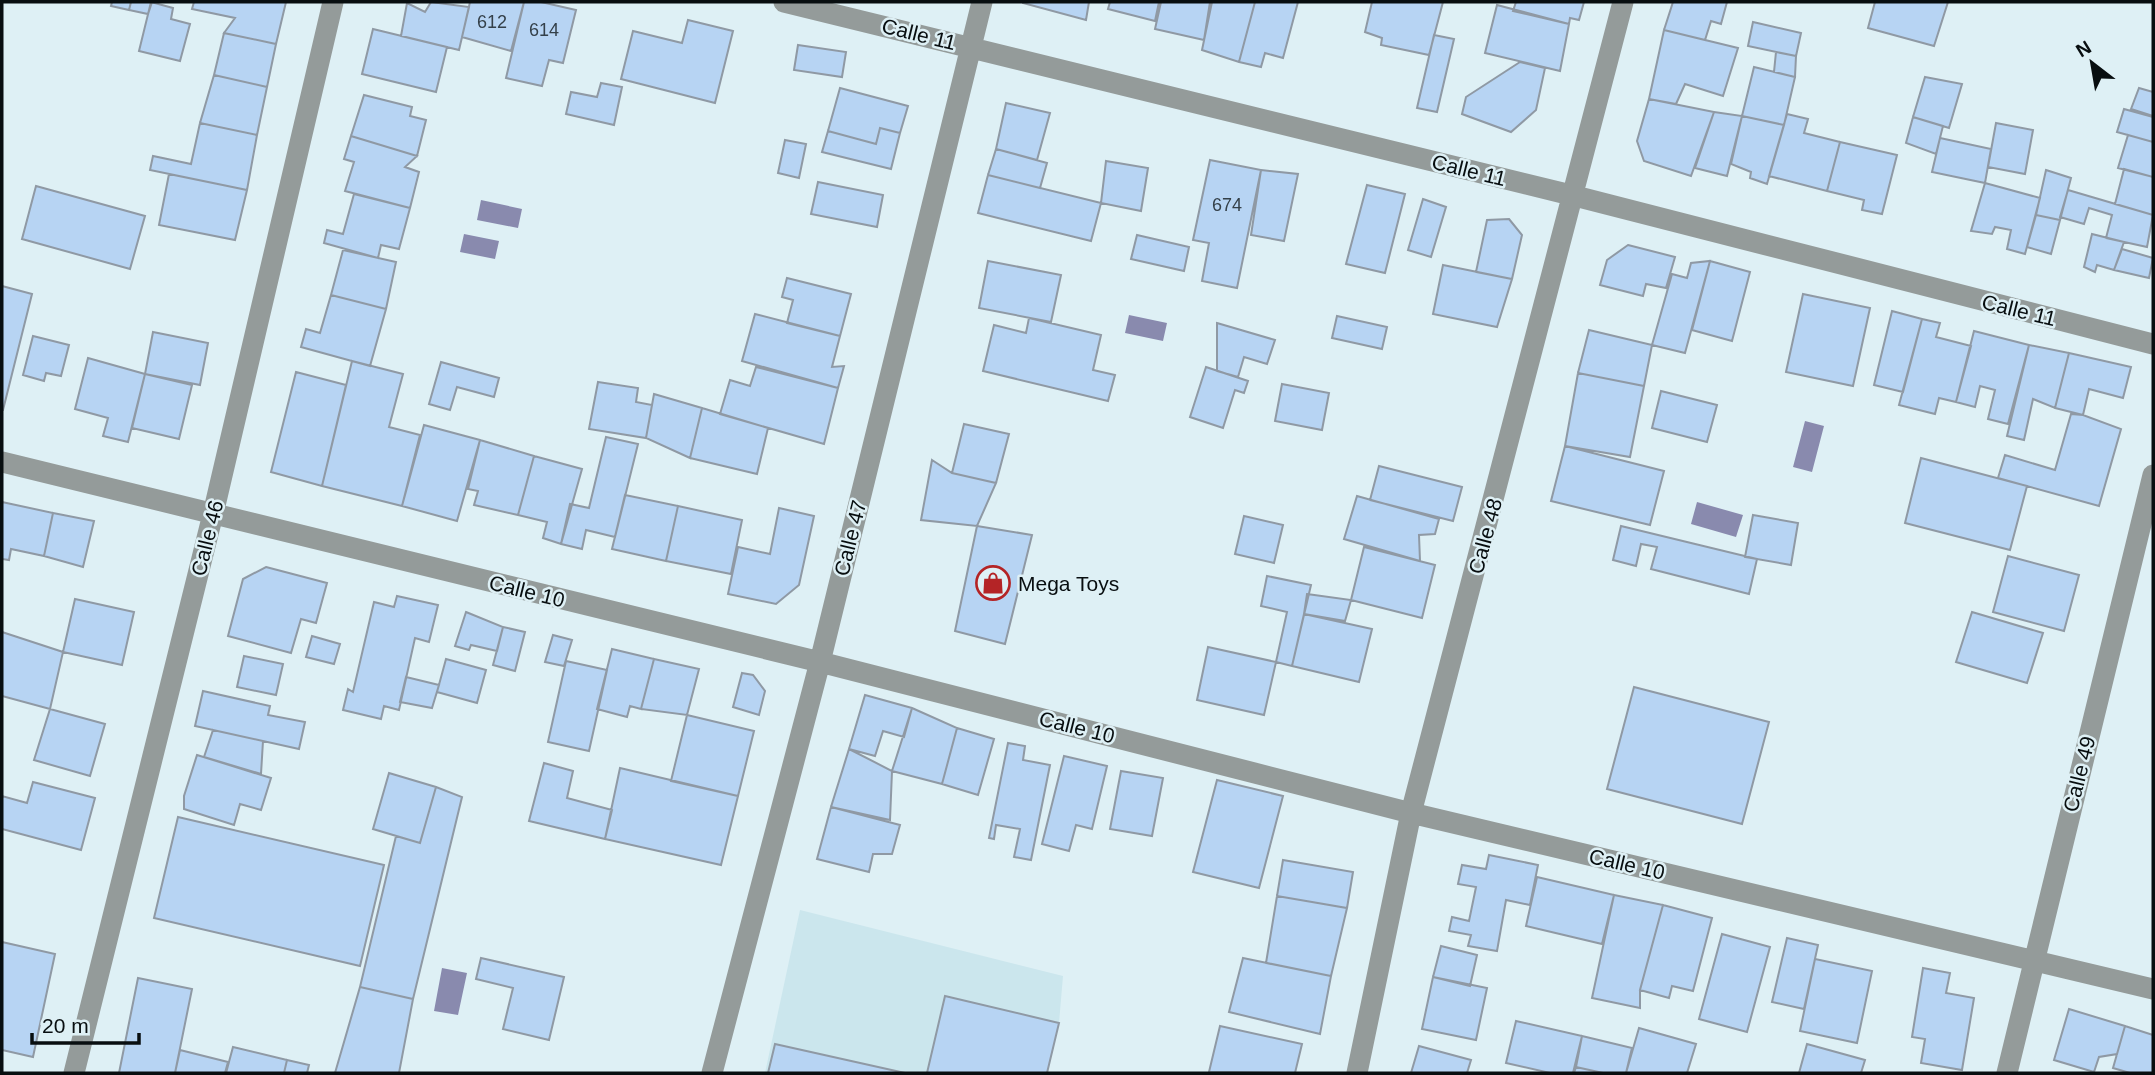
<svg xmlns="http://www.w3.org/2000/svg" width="2155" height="1075" font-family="Helvetica,sans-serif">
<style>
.built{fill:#cbe6ed}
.water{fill:#898aae}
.building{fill:#b7d4f3;stroke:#8f99a4;stroke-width:2}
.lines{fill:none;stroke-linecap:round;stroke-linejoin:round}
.street{stroke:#949b9a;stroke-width:21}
.labels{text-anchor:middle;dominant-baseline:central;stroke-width:5;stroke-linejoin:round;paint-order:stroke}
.number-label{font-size:18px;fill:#344049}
.street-label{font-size:21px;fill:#080e10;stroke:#def0f5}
.poi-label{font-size:21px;fill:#080e10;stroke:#def0f5;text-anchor:start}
</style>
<rect width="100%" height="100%" fill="#def0f5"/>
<path class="built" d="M800,910L1063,976L1059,1023L1047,1073H765Z"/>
<path class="water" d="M481,200L522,209L518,228L477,220Z
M464,234L499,241L495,259L460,252Z
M1129,315L1167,323L1163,341L1125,333Z
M1805,421L1824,426L1812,472L1793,467Z
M1697,502L1743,515L1736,537L1691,524Z
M442,968L467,973L458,1015L434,1011Z"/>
<path class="building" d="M112,2H131L129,10L111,6Z
M131,2H152L148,14L129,10Z
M151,2L173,8L171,19L190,24L180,61L139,51Z
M194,2H286L276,44L224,33L235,18L192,9Z
M431,2L469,7L459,50L401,36L407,3L425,12Z
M470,2H524L511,51L462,37Z
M524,2H541L576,10L563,63L549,60L542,86L506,78Z
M1023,2H1089L1086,20L1023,3Z
M1110,2H1159L1155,21L1108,9Z
M1161,2H1210L1204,40L1155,29Z
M1212,2H1255L1239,62L1202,50Z
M1255,2H1298L1283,58L1265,53L1261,67L1239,62Z
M1372,2H1443L1429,55L1381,45L1382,38L1365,32Z
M1516,2H1584L1579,20L1570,18L1569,24L1513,11Z
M1673,2H1727L1721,24L1711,21L1705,40L1664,30Z
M1875,2H1948L1934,46L1868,28Z
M1497,5L1569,24L1560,71L1485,53Z
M688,20L733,31L715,103L621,79L633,31L682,43Z
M1753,22L1801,33L1796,56L1748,46Z
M373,29L447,47L436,92L362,74Z
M1664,30L1738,48L1723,96L1685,84L1676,104L1649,99Z
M224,33L276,44L267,87L214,75Z
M1434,35L1454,39L1437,112L1417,108Z
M798,45L846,52L842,77L794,70Z
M1776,52L1796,56L1795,77L1774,72Z
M1520,62L1545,68L1536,110L1511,132L1462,114L1466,97Z
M1754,67L1795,77L1784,125L1742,116Z
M214,75L267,87L257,135L200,123Z
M1925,77L1962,84L1949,128L1913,117Z
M601,83L622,87L614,125L566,114L571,92L597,97Z
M840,88L908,106L900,133L880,128L876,144L828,131Z
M2139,88L2153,92V116L2131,109Z
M364,95L412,107L410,116L426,120L417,156L351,136Z
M1649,99L1714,112L1691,176L1644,161L1637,141Z
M1006,103L1050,113L1037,160L996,149Z
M2124,109L2153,117V142L2117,132Z
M1714,112L1742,116L1727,176L1695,168Z
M1787,114L1808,119L1804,133L1840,142L1827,191L1769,176Z
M1742,116L1784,125L1767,184L1750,178L1751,172L1731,164Z
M1913,117L1943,126L1936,154L1906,143Z
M200,123L257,135L247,190L150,170L153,156L191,164Z
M1996,123L2033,130L2025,174L1988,167Z
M880,128L900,133L891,169L822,152L828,131L876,144Z
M2128,135L2153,142V177L2118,168Z
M351,136L417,156L405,167L419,172L410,208L345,191L354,162L344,159Z
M1940,138L1991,149L1985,183L1932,172Z
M785,140L806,144L799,178L778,173Z
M1840,142L1897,155L1882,214L1862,210L1864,200L1827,191Z
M996,149L1047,163L1040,188L988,175Z
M1210,160L1261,170L1237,288L1202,281L1209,243L1193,240Z
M1106,161L1148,168L1141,211L1101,203Z
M2124,169L2153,177V215L2115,204Z
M1261,170L1298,174L1284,241L1251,235Z
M2046,170L2071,178L2060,220L2036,215Z
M169,174L247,190L235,240L159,225Z
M988,175L1101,203L1091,241L978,213Z
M818,182L883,195L877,227L811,214Z
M1985,183L2040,198L2025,254L2007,249L2011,230L1995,227L1992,234L1971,231Z
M1367,185L1405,194L1385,273L1346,264Z
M36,186L145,216L130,269L22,239Z
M2068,190L2153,215L2147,247L2106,238L2112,215L2089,208L2084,224L2060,217Z
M354,194L410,208L399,249L381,245L378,258L324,243L327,230L343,234Z
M1423,199L1446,207L1431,257L1408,250Z
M2036,215L2060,220L2051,254L2027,247Z
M1509,219L1522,235L1512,279L1476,272L1487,220Z
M2092,234L2124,242L2114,270L2097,265L2095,272L2084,267Z
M1137,235L1189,247L1184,271L1131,259Z
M1628,245L1675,257L1666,288L1646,284L1643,296L1600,285L1607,260Z
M2122,249L2153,258L2149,278L2114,270Z
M343,250L396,262L386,309L331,295Z
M988,261L1061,275L1051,322L979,308Z
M1710,261L1750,272L1732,341L1692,330Z
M1710,261L1685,353L1652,345L1672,274L1687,278L1691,263Z
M1443,265L1512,279L1497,327L1433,314Z
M787,278L851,294L840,336L787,323L793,300L782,297Z
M2,286L32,294L3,410H2Z
M1803,294L1870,308L1853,386L1786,372Z
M331,295L386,309L370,366L301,347L306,329L320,333Z
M1892,311L1922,319L1903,392L1874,385Z
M755,314L840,336L832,367L844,366L838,388L742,361Z
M1337,316L1387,327L1382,349L1332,338Z
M1029,318L1101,335L1093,370L1115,375L1108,401L983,371L994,325L1026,333Z
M1922,319L1940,323L1936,337L1971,346L1956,402L1939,398L1935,414L1899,405Z
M1217,323L1275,340L1267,364L1244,357L1238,377L1217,371Z
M1589,330L1652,345L1644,386L1578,373Z
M1974,331L2029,345L2008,424L1988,419L1995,390L1980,386L1975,407L1956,402Z
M153,332L208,343L200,385L145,374Z
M33,336L69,345L61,376L46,373L44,381L23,375Z
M2029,345L2069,353L2055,408L2033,399L2024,440L2007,436Z
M2069,353L2131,367L2123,398L2089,389L2083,415L2055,408Z
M88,358L145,374L128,442L103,436L108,418L75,409Z
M352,361L403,374L389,427L420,435L402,506L322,486Z
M441,362L499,378L494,397L457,387L450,410L429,404Z
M756,367L838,388L824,444L720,414L730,380L750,386Z
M1206,367L1248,381L1244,393L1235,390L1223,428L1190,417Z
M296,372L346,385L322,486L271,472Z
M1578,373L1644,386L1630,457L1565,446Z
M145,374L192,385L179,439L132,428Z
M598,382L638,388L636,402L652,405L646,438L589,429Z
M1282,384L1329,393L1322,430L1275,421Z
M1661,391L1717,405L1707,442L1652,428Z
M654,394L702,408L690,458L646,438Z
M702,408L768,428L757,474L690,458Z
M2071,414L2083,415L2121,429L2099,506L1998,478L2005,455L2055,470Z
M964,424L1009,434L996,483L952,473Z
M424,425L480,440L457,521L402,506Z
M606,437L638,444L615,537L586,530L582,549L561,544L570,504L589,508Z
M480,440L534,456L518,515L474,505L478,491L468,489Z
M1565,446L1664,471L1650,525L1551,501Z
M534,456L582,469L561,544L543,538L547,522L518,515Z
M1921,458L2027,486L2010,550L1905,523Z
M932,460L952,473L996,483L977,526L921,520Z
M1379,466L1462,487L1453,521L1370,500Z
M625,495L678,506L666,561L612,549Z
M1357,496L1439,519L1435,534L1419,535L1420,561L1344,539Z
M2,502L53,513L44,556L11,549L9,560L2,559Z
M678,506L742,520L731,574L666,561Z
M779,508L814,516L799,585L776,604L728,594L738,547L770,554Z
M53,513L94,521L83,567L44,556Z
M1753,515L1798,523L1791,565L1745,557Z
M1244,516L1283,525L1274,563L1235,554Z
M977,526L1032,535L1005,644L955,631Z
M1621,526L1757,559L1749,594L1651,569L1657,547L1641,544L1636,566L1613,560Z
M1364,547L1435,565L1422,618L1351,600Z
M2008,556L2079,575L2064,631L1993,612Z
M266,567L327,583L316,623L301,619L291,653L228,636L243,579Z
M1267,576L1311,585L1292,666L1276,662L1287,612L1261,606Z
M1307,594L1351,600L1345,621L1304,614Z
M397,596L438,605L429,642L415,638L399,710L384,706L381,719L343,710L348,689L353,692L374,602L394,607Z
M75,599L134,612L122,665L63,652Z
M466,612L503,627L497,651L471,645L469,650L455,646Z
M1972,612L2043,633L2027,683L1956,662Z
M1304,614L1372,629L1359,682L1292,666Z
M503,627L525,632L515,671L493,665Z
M2,632L63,652L50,709L2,696Z
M553,635L572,640L564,666L545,662Z
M312,636L340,644L334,664L306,657Z
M1208,647L1276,662L1264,715L1197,700Z
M612,649L654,659L641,709L630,706L627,717L597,709Z
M244,656L283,664L276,695L237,687Z
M446,659L486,670L477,703L437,692Z
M654,659L699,669L687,715L641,709Z
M566,661L607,670L589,751L548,742Z
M742,673L753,675L765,691L759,715L733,707Z
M406,677L439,685L432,708L400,702Z
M1634,687L1769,722L1742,824L1607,789Z
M203,691L270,706L268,715L305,722L299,749L195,726Z
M865,695L912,708L904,737L883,731L875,756L849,749Z
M912,708L957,728L942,784L892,771Z
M50,709L105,724L90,776L34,760Z
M687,715L754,731L738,796L671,781Z
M957,728L994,739L978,795L942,784Z
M213,730L263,741L261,774L204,757Z
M1008,743L1025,746L1023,760L1050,765L1031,860L1014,857L1020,829L996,825L994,839L989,838Z
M849,749L892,771L890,820L831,807Z
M197,755L271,778L261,810L240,804L234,825L184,809V796Z
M1064,756L1107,766L1092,829L1076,825L1069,851L1042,844Z
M544,763L573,771L567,798L612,810L605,839L529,821Z
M620,768L738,796L721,865L605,839Z
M1121,771L1163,778L1152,836L1110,829Z
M389,773L436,787L420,843L373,829Z
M1217,780L1283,796L1259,888L1193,872Z
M33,782L95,798L81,850L2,829V796L27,803Z
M436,787L462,797L413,999L360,987L396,836L420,843Z
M831,807L900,825L892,854H873L869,872L817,859Z
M178,817L384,865L360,966L154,918Z
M1489,855L1538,865L1530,905L1506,900L1497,951L1468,946L1471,935L1449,931L1452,917L1469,921L1476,887L1458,884L1462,865L1486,869Z
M1283,860L1353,872L1347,908L1277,896Z
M1537,877L1614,895L1602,944L1526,926Z
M1614,895L1663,905L1640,990V1008L1592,998Z
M1277,896L1347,908L1331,976L1266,963Z
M1663,905L1712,918L1693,991L1672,986L1669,998L1640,990Z
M1722,934L1770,947L1747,1032L1699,1019Z
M1787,938L1818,945L1804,1009L1772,1002Z
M2,942L55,954L33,1057L2,1050Z
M1441,946L1477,955L1470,986L1433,977Z
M481,958L564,977L549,1040L503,1029L513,988L476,979Z
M1243,958L1331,976L1320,1034L1229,1012Z
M1815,959L1872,971L1857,1043L1800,1031Z
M1923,968L1950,973L1946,993L1974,998L1962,1070L1921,1063L1925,1039L1912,1037Z
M1433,977L1487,988L1476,1040L1422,1029Z
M138,978L192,989L175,1073H119Z
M360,987L413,999L399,1073H335Z
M945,996L1059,1023L1047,1073H927Z
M2069,1009L2125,1026L2117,1054L2099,1057L2094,1072L2054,1060Z
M1516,1021L1582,1036L1573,1073H1550L1506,1063Z
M1220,1026L1302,1044L1295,1073L1209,1072Z
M2125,1026L2153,1035V1073H2130L2113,1068Z
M1639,1028L1696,1044L1687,1073H1626Z
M1582,1036L1632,1048L1626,1073H1603L1576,1067Z
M775,1044L905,1073H768Z
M1807,1044L1865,1060L1861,1073H1799Z
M1419,1046L1471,1060L1467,1073H1411Z
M233,1047L287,1060L284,1073H226Z
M180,1050L228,1062L225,1073H175Z
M287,1060L309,1065L307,1073H284Z
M1576,1067L1603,1073H1574Z"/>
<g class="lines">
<path class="street" d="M784,2L1575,196L2153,344
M2,462L820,662L1411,813L2153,989
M74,1073L213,514L333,2
M712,1073L820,662L982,2
M1357,1073L1411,813L1623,2
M2007,1073L2153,475"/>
</g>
<defs>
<g id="shop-ring" transform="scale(1.75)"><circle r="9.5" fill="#def0f5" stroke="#b42426" stroke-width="1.5"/><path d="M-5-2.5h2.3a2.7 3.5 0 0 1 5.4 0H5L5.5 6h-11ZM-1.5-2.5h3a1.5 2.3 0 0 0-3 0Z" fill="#b42426"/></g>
</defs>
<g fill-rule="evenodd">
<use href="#shop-ring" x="993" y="583"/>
</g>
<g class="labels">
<g class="number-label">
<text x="492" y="22">612</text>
<text x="544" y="30">614</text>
<text x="1227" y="205">674</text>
</g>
<g class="street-label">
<text transform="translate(919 34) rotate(14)">Calle 11</text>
<text transform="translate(1469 170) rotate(14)">Calle 11</text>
<text transform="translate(2019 310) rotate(14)">Calle 11</text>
<text transform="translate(1485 536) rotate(-75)">Calle 48</text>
<text transform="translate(207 538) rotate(-76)">Calle 46</text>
<text transform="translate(850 538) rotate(-76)">Calle 47</text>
<text transform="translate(527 591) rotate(14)">Calle 10</text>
<text transform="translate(1077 727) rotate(14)">Calle 10</text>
<text transform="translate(2079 774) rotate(-76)">Calle 49</text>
<text transform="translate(1627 864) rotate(13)">Calle 10</text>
</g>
<g class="poi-label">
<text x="1018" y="583">Mega Toys</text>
</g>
</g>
<rect width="2155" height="1075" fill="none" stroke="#080e10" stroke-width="7"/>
<g transform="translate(2092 63) rotate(329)" stroke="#def0f5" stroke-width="5" paint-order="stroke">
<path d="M0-5L12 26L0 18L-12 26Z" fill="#080e10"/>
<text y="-10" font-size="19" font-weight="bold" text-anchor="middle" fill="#080e10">N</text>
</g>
<path d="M32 1033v10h107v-10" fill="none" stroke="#080e10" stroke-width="3.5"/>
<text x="42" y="1033" font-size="21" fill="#080e10" stroke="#def0f5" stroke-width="5" paint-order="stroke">20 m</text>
</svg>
